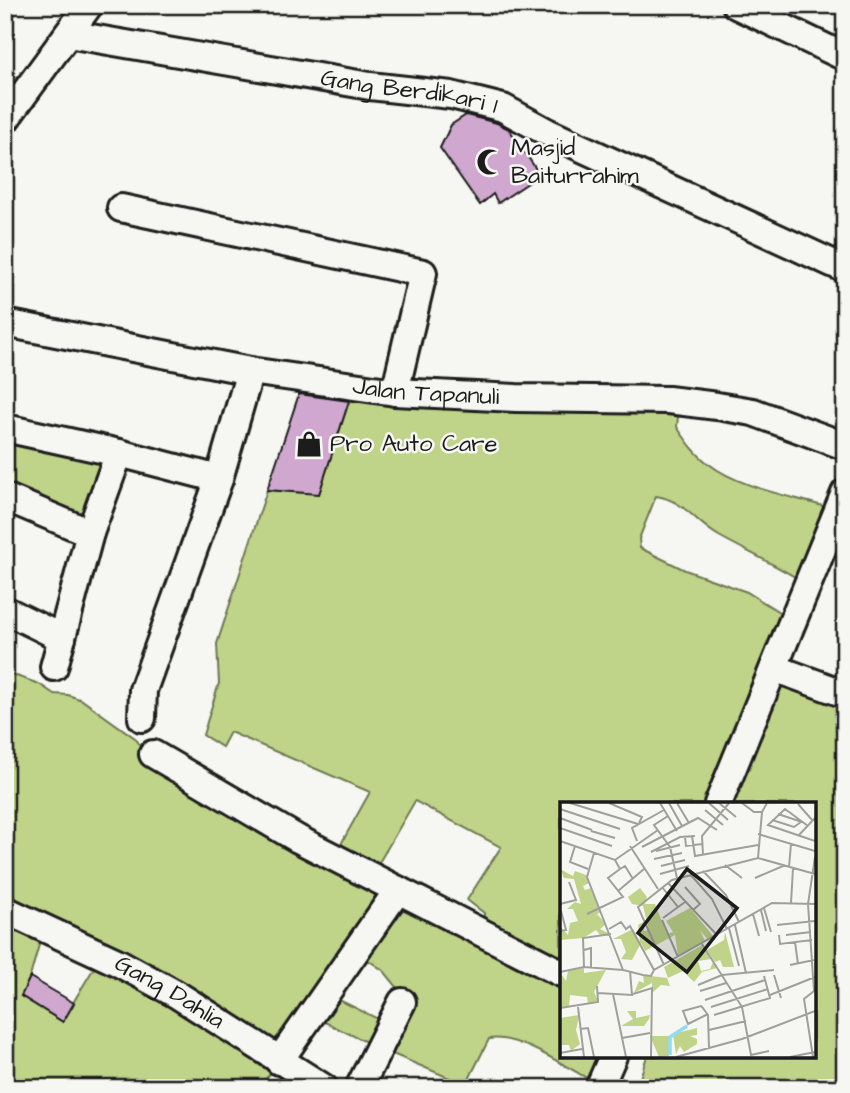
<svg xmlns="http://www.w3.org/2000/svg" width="850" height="1093" font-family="'Architects Daughter',sans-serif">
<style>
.green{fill:#bfd489;stroke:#6e7852;stroke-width:2}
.building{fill:#d0a7ce;stroke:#1c1c1c;stroke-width:2}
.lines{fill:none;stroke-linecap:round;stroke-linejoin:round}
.minor-casing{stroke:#1c1c1c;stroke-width:32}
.minor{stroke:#f6f6f2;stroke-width:26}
.labels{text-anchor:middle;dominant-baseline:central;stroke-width:5;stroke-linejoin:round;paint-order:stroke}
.street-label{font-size:24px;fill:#1c1c1c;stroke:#f6f6f2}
.poi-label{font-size:24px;fill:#1c1c1c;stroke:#f6f6f2;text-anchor:start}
.inset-river{fill:none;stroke:#93dbf4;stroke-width:3.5}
.inset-road{fill:none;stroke:#9f9f9c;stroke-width:2}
.view{fill:#1c1c1c;fill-opacity:0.15;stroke:#1c1c1c;stroke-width:3.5}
.inset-edge{fill:none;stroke:#1c1c1c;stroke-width:3.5}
</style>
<rect width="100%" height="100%" fill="#f6f6f2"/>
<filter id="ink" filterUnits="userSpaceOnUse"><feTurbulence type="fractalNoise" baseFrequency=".0143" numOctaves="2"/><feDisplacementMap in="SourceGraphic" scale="14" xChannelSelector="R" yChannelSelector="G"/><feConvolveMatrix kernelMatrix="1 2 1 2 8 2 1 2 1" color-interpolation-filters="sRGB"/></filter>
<g filter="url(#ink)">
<path class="green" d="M350,398L679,406L677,427C686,440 695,454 709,464C738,487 790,496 826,507L800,580C774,564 746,551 719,536C694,522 686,501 656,496L639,539L640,548L685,570L747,592L787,617L706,804H561V968L484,929V913L467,900L501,847L415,801L374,871L336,853L370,792L230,732L222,747L203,735L219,683L217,644L267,490L319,494Z
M5,434L104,456L84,524L5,489Z
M5,672L39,684L54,694L68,695L82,700L135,738L151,760L385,882L275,1048L5,897Z
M782,682L845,704V1088H637L647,1056H813V804H729Z
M402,904L561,987V1056H602L590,1080C565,1066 518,1034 489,1039L466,1085L383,1050L314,1017L331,996L384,1022L402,993L384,971L361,955Z
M5,918L42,934L30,977L21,996L62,1021L98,961L276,1067L258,1088H51L45,1085L43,1088H16L20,1084L7,1071L12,1056L5,1050Z"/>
<path class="building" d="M466,115L497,123L509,129L540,175L498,203L493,194L480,205L440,148L451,125Z
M299,394L349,401L319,494L267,490Z
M30,977L74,1003L63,1022L21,996Z"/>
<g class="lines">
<g class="minor-casing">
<g id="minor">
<path d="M736,5L845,57"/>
<path id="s1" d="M68,34L370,86L451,95L503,108L547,132L845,269"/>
<path d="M5,120L89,5"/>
<path d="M121,208L423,273L395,392"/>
<path id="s2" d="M5,323L250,371L395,392L516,398L668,400L717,406L753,412L845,446"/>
<path d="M5,428L119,453L219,479"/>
<path d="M5,497L90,533"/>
<path d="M5,610L62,638"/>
<path d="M54,667L90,533L119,453"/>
<path d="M774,668L845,694"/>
<path d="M142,718L143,690L219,479L250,371"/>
<path d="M153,754L298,839L561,973"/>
<path d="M718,804L845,493"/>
<path id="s3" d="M5,910L119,963L176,994L324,1088"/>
<path d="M279,1061L398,890"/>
<path d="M359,1088L402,1002"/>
<path d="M599,1088L613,1056"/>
</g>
</g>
<use href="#minor" class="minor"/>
</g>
</g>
<defs>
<g id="mosque-bare" transform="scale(2.1)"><path d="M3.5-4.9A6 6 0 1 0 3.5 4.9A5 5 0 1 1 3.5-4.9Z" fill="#1c1c1c" stroke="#f6f6f2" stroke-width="2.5" paint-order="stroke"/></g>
<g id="shop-bare" transform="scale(2.1)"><path d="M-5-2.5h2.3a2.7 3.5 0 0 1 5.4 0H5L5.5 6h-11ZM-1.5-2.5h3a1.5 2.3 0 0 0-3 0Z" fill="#1c1c1c" stroke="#f6f6f2" stroke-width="2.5" paint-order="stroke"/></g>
</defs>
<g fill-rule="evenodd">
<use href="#mosque-bare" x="490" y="162"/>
<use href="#shop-bare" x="309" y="444"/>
</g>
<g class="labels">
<g class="street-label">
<text stroke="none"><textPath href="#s1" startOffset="346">Gang Berdikari 1</textPath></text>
<text stroke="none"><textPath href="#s2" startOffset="427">Jalan Tapanuli</textPath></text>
<text stroke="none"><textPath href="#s3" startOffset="184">Gang Dahlia</textPath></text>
</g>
<g class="poi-label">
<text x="511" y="148">Masjid<tspan x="511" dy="28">Baiturrahim</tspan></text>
<text x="330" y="444">Pro Auto Care</text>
</g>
</g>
<g transform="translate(560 802)">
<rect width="256" height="256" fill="#f6f6f2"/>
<path d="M0,67L13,74L15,69L26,73L29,81L23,84L25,88L31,86L41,110L37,112L46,122L40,127L50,132L40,133L36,128L23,136L0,138V124L8,133L10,121L18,119L13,107H7L15,100L21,102L14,77L4,76ZM80,86L87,95L85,102H95L107,132L113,130L106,119L130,106L153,134L148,138L140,128L145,139L118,154L115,133L85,149L81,141L72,158L61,157L66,150L61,137H53L73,127L80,140L78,123L85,119L84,129L89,128L83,104L72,102L68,95ZM165,130L174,165H163L160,158L155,160L147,148L164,138ZM142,143L151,157L138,159L141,169L150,167L153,160L157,166L142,170L134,180L123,169L108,176L104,165ZM24,166V171L46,168L34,190L38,199L28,202L27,195L10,193L9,204L0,205V170L6,179L8,169ZM83,173L107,176L110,184L101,183L92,191V181L74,191L79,179L84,181ZM21,206L16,228L20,242L11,249L9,243H2L0,216L19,213ZM67,209H76V216L90,213L89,217L84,224H61L73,217ZM137,226V233L130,234L137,237V242L124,250L120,244L116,252L113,232ZM90,234H111L109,254L99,255Z" fill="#bfd489"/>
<path class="inset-river" d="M110,253V235L127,224"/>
<path class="inset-road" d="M10,1L78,22M49,1L82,15L79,21M100,1L117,29M109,1L122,24M117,1L129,21M149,1L168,18M159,1L176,15M182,1L194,10H202M238,2L253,19M0,7L60,27M145,8L163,23M218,12L242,20M108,14L94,23L110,45L117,76M0,16L32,28M212,18L234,25L241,20M248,24L225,7L208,23L255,39M0,26L52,44M31,29L55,36M198,32L255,49M239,33L255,16M132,34L135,54L198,43M125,35L126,44L142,42M0,39L55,58L98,28M77,39L72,26L104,8M15,44L10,60L28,67M70,44L98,87M82,45L138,16L157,28M96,49L120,43M91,50L120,35L135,34M34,51L27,75L63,168L83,173L91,174L94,168L212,101L255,102M143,53L142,34L169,1M198,56L202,10L207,1M94,57L122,51M165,63L182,76M101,64L125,58M229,65L231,42M60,67L65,64L73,77M143,69L166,93L179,120M100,72L129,64M130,72L152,97L167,127M195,76L223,64M108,81L157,133M102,85L118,105M125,85L140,102L133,108M58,89L84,67M231,101L233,66M0,102L16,98L9,80M204,106L211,130M201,108L206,129M27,112L63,95L48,76L60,67L55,58M193,112L199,134M103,116L125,100M102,118L118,155M175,123L186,171M217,123L255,119M169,126L179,164M49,127L61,120L66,127L70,124L94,168M0,129L6,128L1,109M219,133L220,142L252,138M226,133L251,130M235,140L238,162M142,142L182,205L191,253L209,249M24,148L31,146V166M104,163L78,105L112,78L198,56L255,72M230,163L254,158M24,165L23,136L51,132M0,170L24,165L63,168M214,173L221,196M138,183L162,173L214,168M140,189L166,181M38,191L72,193L70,169M53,192L66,255M73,192L92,186L91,255M210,193L255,175M145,198L205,178M18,205L24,255M151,205L208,187M0,206L38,200L37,184M148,212L128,222L123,209L141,204L142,205L148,213L149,246M154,213L210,196L204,174M20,227L28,226L34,255M149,228L186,219M62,236L90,231M0,251L22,247M116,255L182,237L255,209M230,255L255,250M253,255L244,197L254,189L248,102L255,55"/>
<path class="view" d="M127,67L177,106L127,170L78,131Z"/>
<rect width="256" height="256" class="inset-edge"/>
</g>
<rect width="850" height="1093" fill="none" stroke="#f6f6f2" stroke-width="28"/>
<rect x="14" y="14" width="822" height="1065" fill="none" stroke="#1c1c1c" stroke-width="2.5" filter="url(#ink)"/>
</svg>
